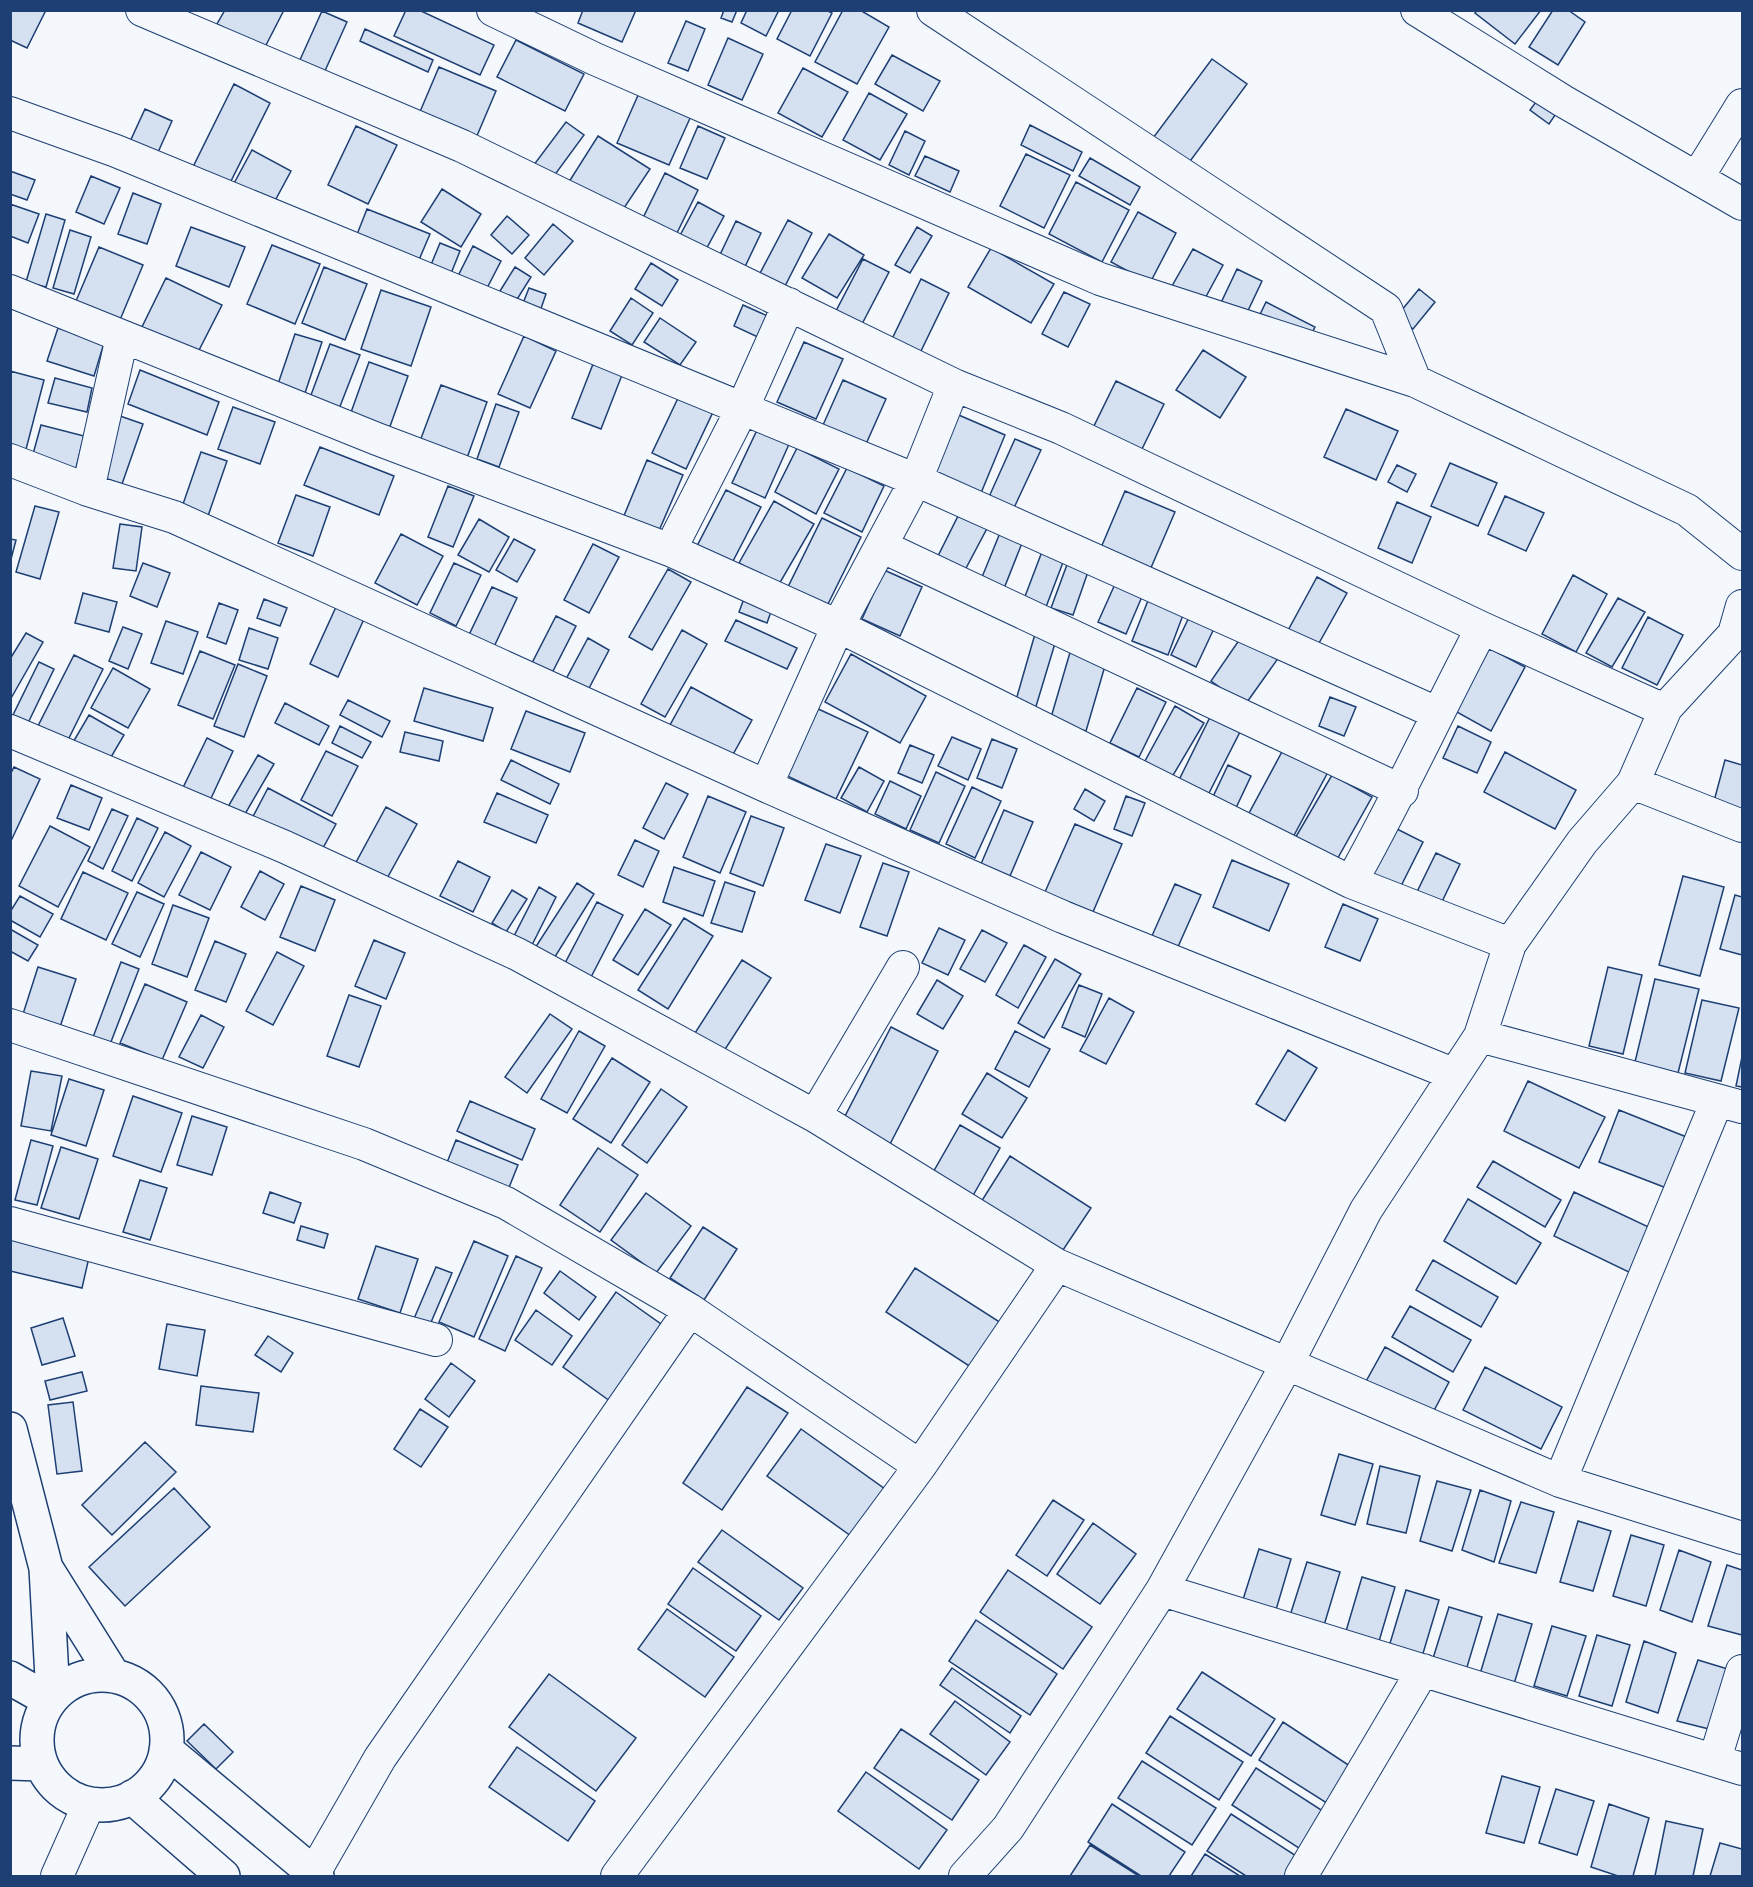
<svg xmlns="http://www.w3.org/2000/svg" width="1753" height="1887" font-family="Signika,sans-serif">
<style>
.building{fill:#d5e0f0;stroke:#1d3f73;stroke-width:1.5}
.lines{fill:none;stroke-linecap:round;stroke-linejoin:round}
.street-casing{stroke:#1d3f73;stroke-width:34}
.secondary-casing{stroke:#1d3f73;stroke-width:36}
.street{stroke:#f4f7fb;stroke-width:32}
.secondary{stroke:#f4f7fb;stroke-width:33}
</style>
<rect width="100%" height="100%" fill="#f4f7fb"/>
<path class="building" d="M10,10H46L27,48L10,40Z
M225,10H284L264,49L217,24Z
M406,10H419L494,45L480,75L394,36Z
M583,10H636L622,42L578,23Z
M724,10H737L732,22L721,18Z
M747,10H779L766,36L741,23Z
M792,10H826L832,13L810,56L777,39Z
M843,10H860L889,27L857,84L815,62Z
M1477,10H1541L1515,44L1475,13Z
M1553,10H1568L1585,22L1558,65L1529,47Z
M322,11L347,22L324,73L299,62Z
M686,21L705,29L688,71L668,63Z
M365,29L433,60L428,72L360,41Z
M728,38L763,54L742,100L708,85Z
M516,40L584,74L565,111L497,77Z
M892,55L940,81L923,111L875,84Z
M1212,59L1247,84L1188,164L1153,138Z
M439,67L496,91L476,138L419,114Z
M803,68L848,92L822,137L778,113Z
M234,84L270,103L226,191L190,173Z
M1544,91L1562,105L1549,124L1530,110Z
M639,93L691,116L669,165L617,143Z
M869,93L907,114L880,160L843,140Z
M145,109L172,121L155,159L128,146Z
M566,122L584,135L551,180L533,166Z
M1030,125L1082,152L1073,171L1021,145Z
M356,126L397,145L368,204L328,185Z
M698,126L725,138L707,179L680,168Z
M905,131L925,141L909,175L889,165Z
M598,136L650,169L618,217L567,185Z
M252,150L291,171L270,210L231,189Z
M1026,154L1070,175L1044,228L1000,206Z
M925,156L959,171L950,192L915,176Z
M1090,158L1140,187L1130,205L1079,176Z
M10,171L35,180L27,200L10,194Z
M665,173L698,190L673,241L640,224Z
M91,176L120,188L104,224L76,212Z
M1076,182L1129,210L1102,262L1049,234Z
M442,189L481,214L461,247L421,222Z
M133,193L161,204L147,244L118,234Z
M698,202L724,216L703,255L677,241Z
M10,204L39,214L28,243L10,236Z
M367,209L430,234L416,267L354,242Z
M1138,212L1176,233L1150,283L1111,262Z
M46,214L65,220L46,287L26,282Z
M507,216L529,235L512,254L491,235Z
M788,220L812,233L782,292L757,279Z
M736,221L761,233L742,273L717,261Z
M553,224L573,241L544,275L525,258Z
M191,227L245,247L229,287L176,266Z
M917,227L932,236L910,273L895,265Z
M70,230L91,237L74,294L53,288Z
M829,234L864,255L837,298L802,278Z
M440,243L460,251L448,281L428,272Z
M272,245L320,264L295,324L247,304Z
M473,246L501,261L486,290L458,276Z
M99,247L143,265L117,327L73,308Z
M991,248L1054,284L1031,323L968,287Z
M1193,249L1223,265L1202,304L1172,286Z
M863,259L889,272L862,324L836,311Z
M651,263L678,280L662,306L635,289Z
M324,267L367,284L345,340L302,323Z
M515,267L531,277L511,309L495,299Z
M1237,269L1262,281L1244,319L1219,307Z
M166,278L222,305L194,360L139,333Z
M921,279L949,293L920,353L892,339Z
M529,288L546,294L538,317L520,311Z
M1419,289L1435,302L1413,329L1397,316Z
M381,290L431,307L411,366L361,349Z
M1064,292L1090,304L1068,347L1042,334Z
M631,298L653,313L632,345L610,331Z
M1266,302L1315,327L1303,351L1254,327Z
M743,305L772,318L762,339L734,326Z
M660,318L696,342L680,365L644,342Z
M58,328L104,343L94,376L47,361Z
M295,334L322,342L305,393L278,384Z
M524,336L556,351L530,408L498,394Z
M804,342L843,359L816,419L777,402Z
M330,344L360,355L337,414L308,403Z
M1203,350L1246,377L1220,418L1176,390Z
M369,362L408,376L388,432L349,418Z
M593,364L622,375L601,429L572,418Z
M140,370L219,402L207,435L128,404Z
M10,371L44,380L24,457L10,453Z
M55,378L92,388L87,412L48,403Z
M843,380L886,399L866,444L823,425Z
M1116,381L1164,404L1141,451L1093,428Z
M441,385L487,402L467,458L420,441Z
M679,396L713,412L686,469L652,453Z
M496,404L519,412L499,467L477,459Z
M233,407L275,422L260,464L218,449Z
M1346,409L1398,431L1376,480L1324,457Z
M954,413L1005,435L981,493L929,472Z
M120,416L143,424L122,484L99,476Z
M41,425L84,436L74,476L30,465Z
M758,428L790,442L765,498L732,483Z
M1015,439L1041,450L1013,510L988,499Z
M320,447L394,476L379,515L304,485Z
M797,448L839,469L816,514L775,492Z
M201,452L227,461L208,516L182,507Z
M647,460L683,475L658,533L623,518Z
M1450,463L1497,483L1478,526L1431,506Z
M1397,465L1416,474L1407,492L1388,482Z
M847,468L884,486L862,532L824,513Z
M448,486L474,496L453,547L428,537Z
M726,490L761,507L732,563L697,546Z
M1125,491L1175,512L1150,570L1100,550Z
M296,495L330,507L313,556L278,543Z
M1505,496L1544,513L1526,551L1488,534Z
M774,501L814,524L778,586L739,563Z
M1397,502L1431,517L1412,563L1378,548Z
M964,504L992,519L965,570L938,556Z
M35,506L59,512L40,579L16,572Z
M822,518L861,537L825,610L786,591Z
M479,519L509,537L489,572L458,555Z
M120,524L142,527L136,571L113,568Z
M1002,528L1024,538L1003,591L980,582Z
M401,534L443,556L417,605L375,583Z
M10,539L16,540L10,563Z
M514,539L535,550L517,582L496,570Z
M593,544L619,557L589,613L564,600Z
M1043,549L1065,557L1046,607L1024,599Z
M1068,562L1089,569L1073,615L1051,608Z
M143,563L170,573L157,607L130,596Z
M454,563L481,575L456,626L430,613Z
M668,569L691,582L652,650L629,637Z
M884,570L922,587L900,636L862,619Z
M1120,573L1147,585L1126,634L1098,622Z
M1573,575L1607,594L1576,652L1542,634Z
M1317,577L1347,593L1314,652L1285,636Z
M492,587L517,598L492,651L467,639Z
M83,593L117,602L109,632L75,623Z
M1151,593L1186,607L1168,655L1132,641Z
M745,596L773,606L767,623L739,612Z
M1618,598L1645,612L1612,667L1586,653Z
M264,599L287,608L280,626L257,618Z
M219,603L238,610L226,644L207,637Z
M336,607L364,619L338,677L310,664Z
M1193,609L1218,620L1196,667L1171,655Z
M556,616L576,626L551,675L531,665Z
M1648,617L1683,635L1657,685L1622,668Z
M736,620L797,648L787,669L725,641Z
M166,621L198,632L183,674L151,663Z
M123,627L142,634L128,669L109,661Z
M249,628L278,638L268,669L239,660Z
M682,630L707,644L665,717L641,704Z
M26,633L43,642L10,700V659Z
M1244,633L1279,657L1245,705L1211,681Z
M1035,634L1056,640L1034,713L1014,707Z
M588,638L609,650L587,692L565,681Z
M1489,648L1525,667L1491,731L1455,711Z
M1071,649L1107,659L1086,731L1050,721Z
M200,651L235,665L213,719L178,705Z
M851,654L926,696L900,743L825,702Z
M74,655L103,669L68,740L38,726Z
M39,662L54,669L28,723L13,715Z
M238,664L267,676L244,737L214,726Z
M113,668L150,689L128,728L91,708Z
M691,687L752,720L731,758L670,725Z
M424,688L493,708L483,741L414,721Z
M1137,688L1166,702L1139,757L1110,743Z
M1330,697L1356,707L1344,736L1319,726Z
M348,700L390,721L382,737L340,715Z
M285,703L329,726L319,745L275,723Z
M1175,706L1204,723L1172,777L1145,761Z
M814,707L868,732L836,799L783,774Z
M1214,709L1244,724L1207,797L1178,782Z
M526,711L585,733L570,772L511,749Z
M89,715L124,735L107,764L72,744Z
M340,726L371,742L362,758L332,743Z
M1458,726L1491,742L1477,773L1443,758Z
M405,732L443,741L439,761L400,752Z
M952,737L981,749L968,780L938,766Z
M207,738L233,751L206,809L179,796Z
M992,739L1017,749L1002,788L977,778Z
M910,745L934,755L922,783L898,773Z
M1284,748L1328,772L1292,839L1248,815Z
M326,751L358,766L332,816L301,800Z
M1505,752L1576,790L1555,829L1484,792Z
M258,755L274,764L241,821L225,812Z
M511,760L559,784L550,804L501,780Z
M1725,760L1742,765V812L1713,805Z
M1228,765L1251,776L1234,812L1211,801Z
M14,767L40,779L10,843V775Z
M859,767L884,781L867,812L841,798Z
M936,772L965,786L939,843L910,830Z
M1332,775L1372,797L1335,863L1294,840Z
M890,781L921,796L906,829L875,814Z
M666,783L688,794L664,839L643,828Z
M71,785L102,798L89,830L57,818Z
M972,787L1001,801L975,858L946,844Z
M268,788L336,824L317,859L249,824Z
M1085,789L1105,801L1094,821L1074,809Z
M497,793L548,815L536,843L484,822Z
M708,796L746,812L720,873L683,857Z
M1126,796L1145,803L1132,836L1114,829Z
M386,807L417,824L385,882L354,866Z
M112,809L128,816L103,869L88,861Z
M1004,810L1033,822L1010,876L981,864Z
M751,816L784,828L763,886L730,873Z
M137,818L158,828L132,881L112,871Z
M1075,824L1122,844L1093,912L1045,892Z
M50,826L90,847L58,907L19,886Z
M1395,828L1423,842L1398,892L1370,878Z
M165,832L191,846L164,897L138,883Z
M635,840L659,851L643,887L618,875Z
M826,844L861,856L840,913L805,900Z
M201,852L231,867L210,910L179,895Z
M1436,853L1460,864L1438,910L1414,898Z
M1232,860L1289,884L1269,931L1213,907Z
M458,861L490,877L473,912L440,896Z
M883,863L909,872L887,936L860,927Z
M674,867L715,881L703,916L663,902Z
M260,871L284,884L265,920L241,907Z
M83,872L128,893L106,940L61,919Z
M1683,876L1724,887L1700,976L1659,965Z
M725,882L755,892L742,932L711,923Z
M577,883L594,894L553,960L535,948Z
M1175,884L1201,895L1177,949L1151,938Z
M301,886L335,900L315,951L280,937Z
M539,887L556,897L531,947L513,938Z
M512,890L527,899L506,932L492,923Z
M137,892L164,904L140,957L112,944Z
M1735,895L1742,897V955L1720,949Z
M20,896L53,914L40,937L10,920V912Z
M597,902L623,915L589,981L563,967Z
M1343,904L1378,919L1360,961L1325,947Z
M173,905L209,918L187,977L152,964Z
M645,909L671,925L638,975L613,960Z
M684,918L713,936L668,1009L638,990Z
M939,928L965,940L948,975L922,963Z
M10,929L38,945L28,961L10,951Z
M982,930L1007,943L985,982L960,969Z
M374,940L405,953L386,999L355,986Z
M215,941L246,954L226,1002L195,990Z
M1024,945L1046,957L1018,1008L996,995Z
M277,952L304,966L273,1025L246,1011Z
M1055,959L1081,974L1044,1038L1018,1023Z
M742,960L771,978L724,1051L695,1033Z
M121,962L139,969L109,1047L92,1040Z
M38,967L76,979L60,1027L23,1014Z
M1608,967L1642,975L1623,1054L1589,1046Z
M1655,979L1699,989L1678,1073L1635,1062Z
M937,980L963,996L943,1029L917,1014Z
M145,984L187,1002L162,1060L120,1043Z
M1079,985L1102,994L1085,1037L1062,1027Z
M349,995L381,1006L359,1067L327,1056Z
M1109,998L1134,1012L1106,1064L1080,1051Z
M1702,1000L1739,1008L1721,1081L1685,1073Z
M550,1014L572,1029L527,1093L505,1077Z
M201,1015L224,1027L203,1068L179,1057Z
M891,1027L938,1051L889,1146L842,1122Z
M579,1031L605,1046L567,1113L541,1099Z
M1015,1031L1050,1049L1029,1087L995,1069Z
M1288,1050L1317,1068L1285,1121L1256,1104Z
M1742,1057V1087L1736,1086Z
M612,1058L650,1082L611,1143L573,1119Z
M31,1071L62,1076L51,1131L21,1126Z
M987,1073L1027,1098L1002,1138L962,1114Z
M69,1079L104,1090L86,1146L51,1135Z
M1528,1081L1605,1117L1579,1168L1504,1131Z
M661,1089L687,1107L647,1163L622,1145Z
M133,1096L182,1113L161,1172L113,1156Z
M470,1101L535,1129L522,1160L457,1131Z
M1619,1110L1689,1138L1669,1189L1599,1162Z
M192,1116L227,1127L212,1175L177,1165Z
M960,1125L1000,1148L971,1199L931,1176Z
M31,1140L53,1146L37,1205L15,1200Z
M456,1140L518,1165L506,1195L444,1170Z
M61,1147L98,1159L79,1219L41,1208Z
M598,1148L638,1175L600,1232L560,1205Z
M1010,1156L1091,1208L1061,1253L981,1202Z
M1493,1161L1561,1200L1545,1227L1477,1187Z
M140,1180L167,1188L150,1240L123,1232Z
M270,1192L301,1203L294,1223L263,1213Z
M1574,1192L1655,1230L1633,1274L1554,1236Z
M646,1193L691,1226L656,1273L611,1240Z
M1468,1199L1541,1243L1516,1284L1444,1241Z
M301,1226L328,1234L324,1248L297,1240Z
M703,1227L737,1249L704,1300L670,1278Z
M10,1234L90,1253L82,1288L10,1271Z
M474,1241L508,1256L474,1337L439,1322Z
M376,1246L418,1259L400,1313L358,1299Z
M516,1256L542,1268L505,1351L479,1339Z
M1433,1260L1498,1297L1481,1327L1416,1290Z
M436,1267L452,1273L429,1327L413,1321Z
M915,1268L1009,1328L980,1373L886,1312Z
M560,1271L596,1297L579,1320L544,1293Z
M616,1292L668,1329L614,1404L563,1367Z
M1410,1306L1471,1340L1453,1372L1392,1337Z
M536,1310L572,1336L552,1365L515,1340Z
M63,1318L75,1356L42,1365L31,1328Z
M167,1324L205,1330L197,1376L159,1369Z
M268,1336L293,1353L281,1372L255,1355Z
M1385,1347L1449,1382L1429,1420L1364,1385Z
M451,1363L475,1381L449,1417L425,1399Z
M1485,1367L1562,1407L1541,1449L1463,1410Z
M82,1372L87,1391L50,1400L45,1381Z
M201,1386L259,1393L253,1432L196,1425Z
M747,1387L788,1413L722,1510L683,1483Z
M73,1402L82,1471L57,1474L48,1405Z
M420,1409L448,1427L421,1467L394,1449Z
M801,1429L885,1489L851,1536L767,1476Z
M145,1442L176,1472L112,1535L82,1505Z
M1339,1454L1373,1464L1355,1525L1321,1515Z
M1380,1466L1420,1476L1406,1533L1367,1524Z
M1437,1481L1471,1490L1452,1551L1420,1541Z
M174,1488L210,1527L125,1606L89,1567Z
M1480,1490L1511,1501L1494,1562L1462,1550Z
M1053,1500L1084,1520L1047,1576L1016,1555Z
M1521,1502L1554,1512L1536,1573L1499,1563Z
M1578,1521L1611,1531L1593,1591L1560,1582Z
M1093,1523L1136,1554L1100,1604L1057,1574Z
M722,1530L803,1588L779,1620L698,1562Z
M1631,1535L1664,1545L1646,1606L1613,1596Z
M1259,1549L1291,1559L1273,1620L1240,1609Z
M1679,1550L1711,1562L1692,1622L1660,1610Z
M1307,1562L1340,1572L1322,1632L1288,1622Z
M1727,1565L1742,1570V1635L1708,1626Z
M693,1568L761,1616L736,1651L668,1604Z
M1008,1570L1092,1627L1063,1669L980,1612Z
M1362,1577L1395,1587L1377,1648L1344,1638Z
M1406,1590L1439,1600L1421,1660L1388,1650Z
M1449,1607L1482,1617L1464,1677L1430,1668Z
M667,1609L734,1657L705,1697L638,1649Z
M1498,1614L1532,1624L1514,1684L1480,1674Z
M976,1620L1057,1674L1030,1715L949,1661Z
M1552,1626L1586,1636L1567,1696L1534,1686Z
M1597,1635L1630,1645L1612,1706L1579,1696Z
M1644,1641L1676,1653L1658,1713L1626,1702Z
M1698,1660L1731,1670L1713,1730L1677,1721Z
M952,1668L1021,1716L1010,1733L940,1685Z
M1202,1672L1275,1719L1251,1756L1177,1709Z
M549,1674L636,1738L596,1791L509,1727Z
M955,1701L1010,1742L986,1775L930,1734Z
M1170,1716L1243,1762L1219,1800L1146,1753Z
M1283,1722L1356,1770L1333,1807L1259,1760Z
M204,1724L233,1752L216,1769L187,1741Z
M901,1729L979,1780L952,1820L874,1768Z
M517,1747L595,1801L568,1841L489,1787Z
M1142,1761L1216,1808L1192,1845L1118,1798Z
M1256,1768L1329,1815L1305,1852L1232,1805Z
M866,1772L947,1830L919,1869L838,1811Z
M1502,1776L1540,1787L1524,1843L1486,1833Z
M1556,1789L1594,1801L1577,1855L1539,1843Z
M1112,1804L1185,1852L1169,1876H1141L1088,1842Z
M1609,1804L1649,1818L1633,1876H1618L1591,1867Z
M1231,1814L1304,1861L1294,1876H1246L1207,1851Z
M1666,1821L1703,1829L1693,1876H1655Z
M1720,1843L1742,1849V1876H1710Z
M1090,1845L1139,1876H1070Z
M1205,1854L1240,1876H1191Z"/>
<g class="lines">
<g class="street-casing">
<path id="street" d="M142,10L462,146L954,385L1061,428L1482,628L1653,705L1666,708
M493,10L595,59L1100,279L1415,381
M933,10L1386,309L1415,381L1687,510L1742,554
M1417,10L1563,101L1742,204
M10,113L116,151L916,480L1437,713
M1697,178L1742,105
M10,291L377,439L670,550L838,626L1351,882L1510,944
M10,460L88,490L174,517L766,786L1063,917L1453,1074
M88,490L122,337
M881,546L1402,791
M670,550L743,407L789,304
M10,731L285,847L517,954L815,1116L1057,1265L1560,1481L1742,1538
M1633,783L1742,826
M766,786L838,626L916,480L954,385
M1351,882C1398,799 1437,713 1482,628
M10,1025L364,1144L506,1203L690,1310L920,1466
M1480,1036L1742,1107
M815,1116L903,967
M10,1223L436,1340
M1560,1481L1717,1101
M1162,1590L1742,1769
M1715,1759L1742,1671
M314,1873L380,1758L690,1310
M57,1876L89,1804
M617,1876L920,1466L1057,1265
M965,1876L1008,1828L1162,1590L1287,1364L1366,1210L1480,1036L1510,944L1582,842L1633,783L1666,708L1734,634L1742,606
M1301,1876L1423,1670"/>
</g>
<g class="secondary-casing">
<path id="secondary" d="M10,1429L46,1568
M37 1740a65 65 0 1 1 130 0a65 65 0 1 1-130 0Z
M10,1678L49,1700
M53,1696L46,1568L113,1675
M166,1750L317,1876
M10,1763L41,1764
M132,1797L223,1876"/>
</g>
<use href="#street" class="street"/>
<use href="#secondary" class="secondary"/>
</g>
<rect width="1753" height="1887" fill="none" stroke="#1d3f73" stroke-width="24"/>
</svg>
